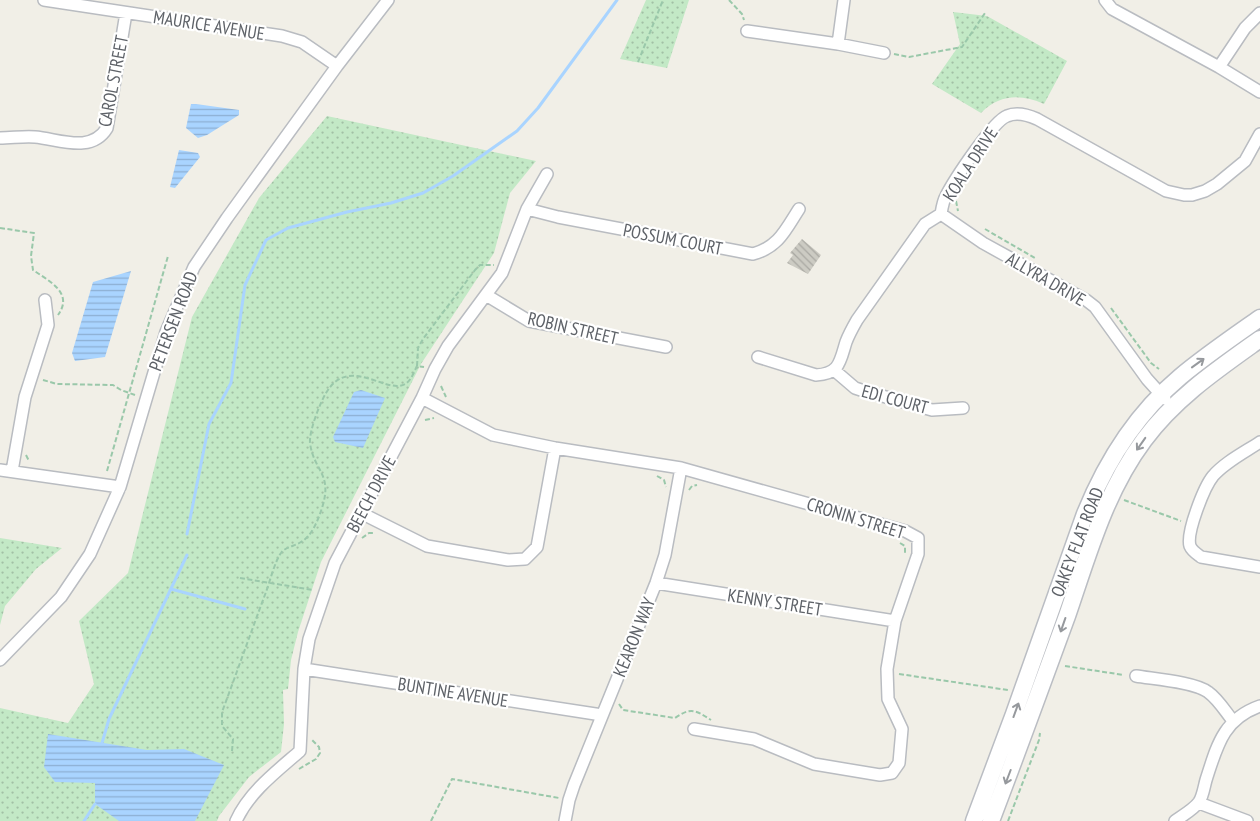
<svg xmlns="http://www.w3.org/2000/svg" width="1260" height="821" font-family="'PT Sans Narrow',sans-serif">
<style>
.grass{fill:url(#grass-dots)}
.water{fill:url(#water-rules)}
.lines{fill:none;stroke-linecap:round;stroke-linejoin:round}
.stream{stroke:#a9d4ff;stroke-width:3}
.building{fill:url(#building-back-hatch)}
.minor-casing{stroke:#b9bcc1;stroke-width:14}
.secondary-casing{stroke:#babdc3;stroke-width:19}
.path{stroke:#9ac8aa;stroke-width:2;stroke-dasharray:5 2.5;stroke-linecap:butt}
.minor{stroke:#fff;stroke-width:11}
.secondary{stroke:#fff;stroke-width:16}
.oneway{stroke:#96999d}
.labels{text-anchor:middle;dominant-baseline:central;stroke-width:4.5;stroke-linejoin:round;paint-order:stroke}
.street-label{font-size:18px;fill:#5e6268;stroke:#fff}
</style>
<defs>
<pattern id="grass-dots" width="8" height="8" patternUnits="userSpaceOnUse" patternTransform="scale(1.25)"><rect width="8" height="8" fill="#c3e9c6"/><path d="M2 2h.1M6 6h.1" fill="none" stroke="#a2c0a5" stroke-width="1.8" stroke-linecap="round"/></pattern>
<pattern id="water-rules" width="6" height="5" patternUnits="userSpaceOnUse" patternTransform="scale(1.25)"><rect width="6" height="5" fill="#a9d4ff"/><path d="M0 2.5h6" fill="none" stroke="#8dafd2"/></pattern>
<pattern id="building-back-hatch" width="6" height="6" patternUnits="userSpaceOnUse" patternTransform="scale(1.25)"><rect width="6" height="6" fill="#cccbc3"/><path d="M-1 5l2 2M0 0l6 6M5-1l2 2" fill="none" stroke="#a9a8a2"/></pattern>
</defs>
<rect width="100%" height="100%" fill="#f1efe7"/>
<path class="grass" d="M646,0H689L667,68L620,59Z
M953,12L987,16L1067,61L1044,104C1021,94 1000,94 981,113L932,84L960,44Z
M327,116L536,161L510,193L494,253L421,364L321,562L298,632L291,660L288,689L283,690L284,724L281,752L249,777L219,816L217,821H0V708L68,723L94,684L79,621L128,573L192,317L259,198Z
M0,538L62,548L36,569L5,606L0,625Z"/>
<path class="water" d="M191,104H196L239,110V115L207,135L198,138L186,128Z
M179,150L198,153L200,157L175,188L170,187Z
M131,271L105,357L75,361L72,353L93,282Z
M361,390L385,398L363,448L335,442L333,437L354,392Z
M48,734L147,750L184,749L224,765L195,821H119L95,804V783L55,782L44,767Z"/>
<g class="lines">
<path class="stream" d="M187,534L209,424L231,383L245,285L266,240L288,228L347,212L391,203L423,193L453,176L517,131L538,108L617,0
M171,589L245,609
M102,743L109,719L187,555
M84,821L95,804"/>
</g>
<path class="building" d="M802,239L821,255L808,274L787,263L793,255L790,253Z"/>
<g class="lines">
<g class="minor-casing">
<path id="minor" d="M44,0L282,36L302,42L337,66
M844,0L838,44L884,53
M1105,0L1112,9L1219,67L1260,92
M747,31L838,44
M1219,67L1245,28L1260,13
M0,138C12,138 24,136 35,137C59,139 91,154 107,128L126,13
M527,209L558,217L753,254C779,247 786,229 799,209
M941,214L983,243L1086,300L1095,307L1147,379L1165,399
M486,295L529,321L666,347
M758,357L816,375C840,374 840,361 846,342C849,334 853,327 857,320L925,224L941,214C942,208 943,201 946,196C954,180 993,121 1007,116C1016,112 1028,115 1037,119L1166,191L1184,195H1192L1205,191L1217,184L1245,161L1260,134
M834,370L855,388L861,390L932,410L963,408
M422,398L493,435L555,448L681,468L905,531L918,538V554L895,621L887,669L888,699L902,729L899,763L892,773L880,775L814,764L754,739L694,729
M1260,442C1245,452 1225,462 1213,476C1204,487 1186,533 1190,546C1192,551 1197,554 1201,557L1260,567
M0,470L120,487
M12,471L25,397L48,325L45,300
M361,513L427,546L508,560L525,559L537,547L555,448
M656,583L895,621
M0,660L61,597L90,554L120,487L166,332L194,267L227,218L337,66L388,0
M304,669L602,715
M1136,676C1154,679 1195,682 1208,692C1218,699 1225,711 1233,721
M1199,803L1247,821
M236,821C249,792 277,771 300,751L304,669L309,639L335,563L422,398L435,369L448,346L502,273L527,209L547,174
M565,821L569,800L574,785L656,583L665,555L681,468
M1175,821C1182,816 1194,809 1199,802C1203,796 1204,787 1206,780C1217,746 1223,719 1260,706"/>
</g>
<g class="secondary-casing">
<path id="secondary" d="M974,821L1014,714L1085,514C1106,462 1136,414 1180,377C1205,356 1233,337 1260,318
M991,821C1017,753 1042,684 1067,616C1088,555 1105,492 1144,440C1175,398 1218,369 1260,339"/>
</g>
<path class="path" d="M729,0L742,14L744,20
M894,54L909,57L962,47L985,13
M638,62L663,0
M956,201L958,211
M0,228L34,233L31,256L33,270C49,281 74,293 58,315
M985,229L1035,258
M1111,308L1151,363L1159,369
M417,366L418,348L423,339L475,270L480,265H494
M43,380L57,384L113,385L121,390L135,395
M441,386L446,397
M425,420L434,418
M26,455L29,461
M107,471L168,256
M657,476L664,480L666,487
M689,490L692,486L697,485
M1124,500L1181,521
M362,538L369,533H375
M900,543L905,546V553
M240,578L313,590
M1065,666L1124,675
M899,674L1008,690
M619,704L623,710L675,718C691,707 695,710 711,720
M232,751L233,739L222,726V712C237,672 251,632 266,592C270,581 275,561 281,553C285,547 295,546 301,542C312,536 318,520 322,508C333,473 314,472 310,443C309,431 320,403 326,393C349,354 386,395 405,384C411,381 414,372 417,366L424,367
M299,769L316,759L320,753L319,747L312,740
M431,821L452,779L559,798
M1008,821L1039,740L1040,733"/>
<use href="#minor" class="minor"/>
<use href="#secondary" class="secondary"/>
</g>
<defs><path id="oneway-shaft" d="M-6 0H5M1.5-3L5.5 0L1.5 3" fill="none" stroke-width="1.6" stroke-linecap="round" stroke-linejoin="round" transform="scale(1.25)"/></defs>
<g class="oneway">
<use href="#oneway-shaft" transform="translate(1198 363) rotate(-36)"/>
<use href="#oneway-shaft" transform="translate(1141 444) rotate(125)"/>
<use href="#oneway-shaft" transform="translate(1063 625) rotate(109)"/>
<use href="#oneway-shaft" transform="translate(1016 710) rotate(-70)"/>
<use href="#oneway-shaft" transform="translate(1008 777) rotate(111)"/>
</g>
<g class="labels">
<g class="street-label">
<text transform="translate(209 25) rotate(9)">MAURICE AVENUE</text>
<text transform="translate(113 81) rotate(-79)">CAROL STREET</text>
<text transform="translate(970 164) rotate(-57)">KOALA DRIVE</text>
<text transform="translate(673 239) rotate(11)">POSSUM COURT</text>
<text transform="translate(1046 279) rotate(30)">ALLYRA DRIVE</text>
<text transform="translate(173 321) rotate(-69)">PETERSEN ROAD</text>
<text transform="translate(573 328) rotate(13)">ROBIN STREET</text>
<text transform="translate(895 399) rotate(15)">EDI COURT</text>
<text transform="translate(371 494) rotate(-62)">BEECH DRIVE</text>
<text transform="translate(856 518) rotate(17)">CRONIN STREET</text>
<text transform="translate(1077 542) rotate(-69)">OAKEY FLAT ROAD</text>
<text transform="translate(775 602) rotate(9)">KENNY STREET</text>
<text transform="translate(634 637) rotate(-68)">KEARON WAY</text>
<text transform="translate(453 692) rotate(9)">BUNTINE AVENUE</text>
</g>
</g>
</svg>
